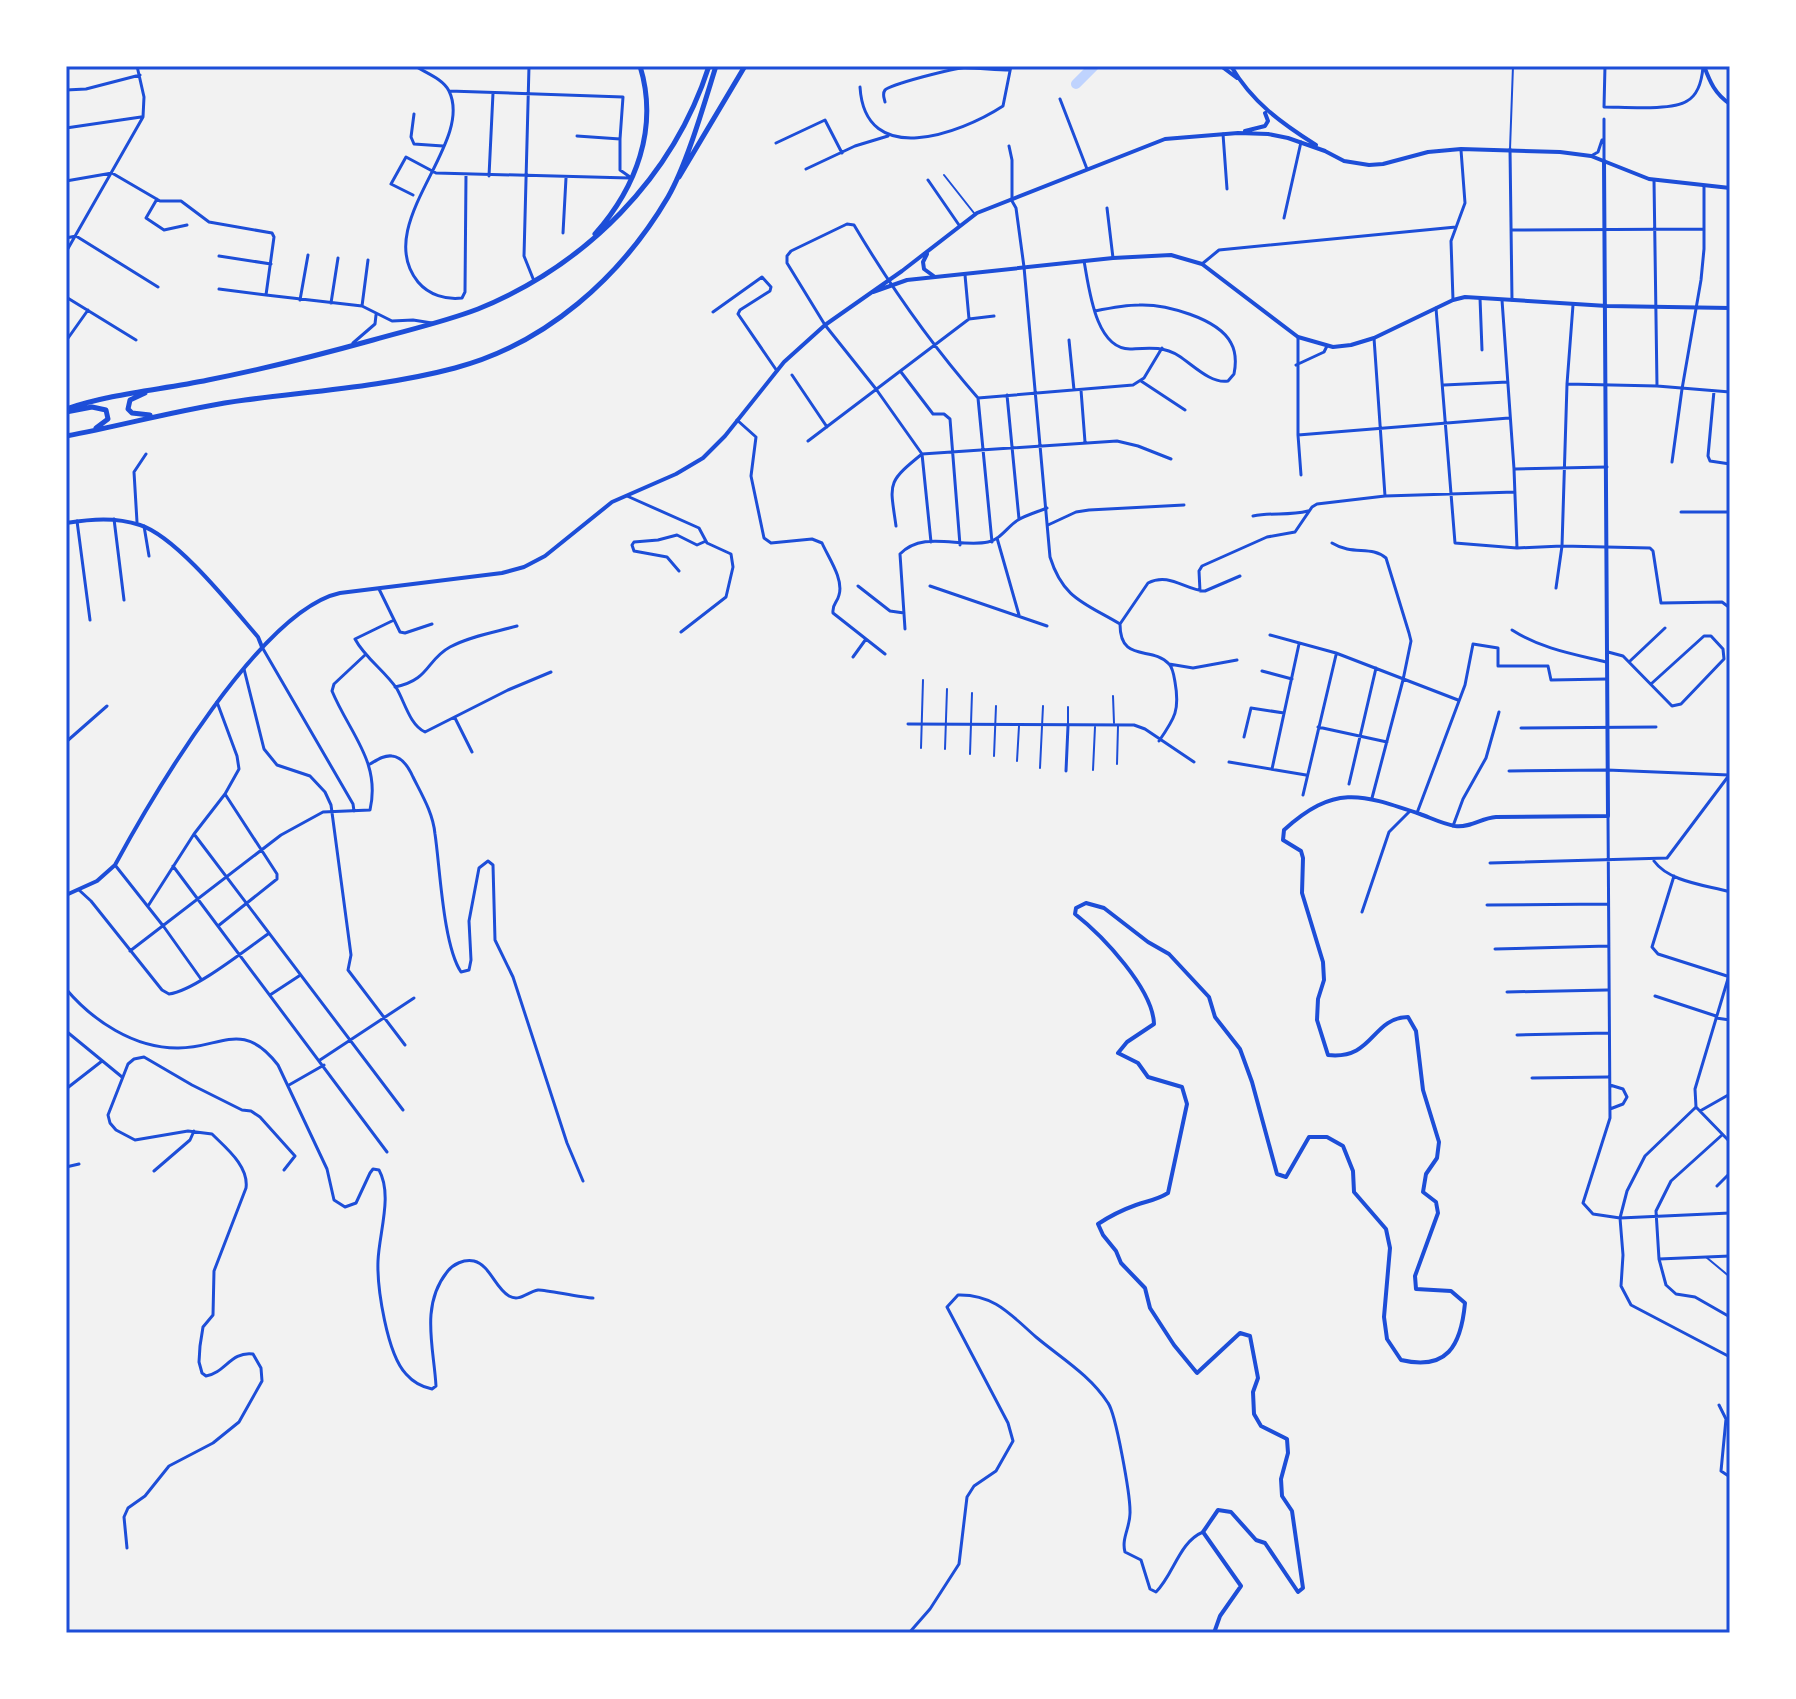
<svg xmlns="http://www.w3.org/2000/svg" width="1796" height="1699" font-family="Poppins,sans-serif">
<style>
.lines{fill:none;stroke-linecap:round;stroke-linejoin:round}
.river{stroke:#bfd3fe;stroke-width:10}
.pedestrian{stroke:#1d4ed8;stroke-width:2}
.minor{stroke:#1d4ed8;stroke-width:3}
.tertiary{stroke:#1d4ed8;stroke-width:4}
.secondary{stroke:#1d4ed8;stroke-width:4}
.trunk{stroke:#1d4ed8;stroke-width:5}
.neatline{fill:none;stroke:#1d4ed8;stroke-width:3}
</style>
<rect width="100%" height="100%" fill="#f2f2f2"/>
<g class="lines">
<path class="river" d="M1076,84L1094,66"/>
<path class="pedestrian" d="M1486,67L1511,66
M1510,149L1513,66
M944,175L974,213
M1113,696L1114,723
M1068,707V725
M921,748L923,680
M945,749L947,689
M970,754L972,693
M994,756L996,706
M1017,761L1019,726
M1117,764L1118,726
M1040,768L1043,706
M1093,770L1095,727
M1706,1257L1730,1277"/>
<path class="minor" d="M415,66C426,73 443,79 449,91C475,144 371,224 418,282C429,295 446,300 462,298L465,292L466,174
M529,66L524,256L534,281
M1605,66L1604,107C1624,107 1672,111 1687,101C1698,95 1702,79 1703,67
M860,87C865,169 960,134 1003,106L1011,66
M66,90L86,89L140,75
M449,91L623,97L620,139V170L630,177
M1060,99L1087,169
M885,102C884,97 882,94 885,90C889,85 956,67 965,68C980,68 995,70 1010,70
M414,114L411,137L414,144L443,146
M1604,119V161
M66,128L141,117
M1223,134L1227,189
M577,136L620,139
M776,143L825,120L842,153
M1009,146L1012,160V198
M1510,149L1512,300
M1591,156L1598,152L1602,140
M806,169L855,146L888,136
M489,176L493,93
M928,180L959,225
M1654,180L1657,386
M66,181L112,173L160,201H181L209,222L272,233L274,237L266,295L362,306L392,321L413,320L432,323
M413,195L391,184L406,157L436,173L629,178
M157,199L146,218L164,230L187,225
M1012,201L1016,208L1024,267L1050,557C1063,599 1085,603 1120,624
M1107,208L1113,258
M1284,218L1301,142
M1511,230L1703,229
M563,233L566,178
M66,238L76,236L158,287
M66,252L143,117L144,97L137,66
M219,256L271,264
M1084,261C1089,287 1095,349 1130,349C1149,348 1163,346 1179,356C1193,365 1211,384 1228,381L1234,374C1236,364 1236,352 1231,343C1218,318 1165,304 1139,305C1125,305 1110,308 1095,311
M1202,264L1219,250L1456,227
M965,275L969,319
M219,289L266,295
M66,297L136,340
M1480,298L1482,350
M300,300L308,255
M1453,300L1451,241L1465,203L1461,150
M1502,300L1514,469L1517,548
M331,303L338,258
M362,306L368,260
M1436,308L1455,543L1517,548L1562,546L1650,548L1653,551L1661,603L1722,602L1730,608
M713,312L762,277L771,287L770,291L740,310L738,314L777,371
M1298,337V435L1301,475
M1374,338L1385,496
M1069,340L1074,390
M66,341L88,310
M353,343L375,324L376,315
M1296,365L1324,352L1327,346
M901,372L933,414H944L950,419L960,545
M792,375L827,427
M1141,381L1185,410
M1567,384L1657,386L1730,392
M1444,385L1508,382
M1081,390L1085,442
M1714,391L1708,456L1710,461L1730,464
M1007,395L1019,519
M978,398L1133,385L1144,378L1162,348
M978,398L992,542
M737,420L756,437L751,476L764,538L771,543L812,539L822,543C828,557 844,579 839,595C837,604 832,603 833,613L885,654
M1298,435L1509,418
M808,441L969,319L994,316
M922,454L1117,441L1138,446L1171,459
M1672,462L1682,389L1701,280L1704,249V186
M1515,469L1607,467
M627,496L699,528L707,543L731,554L733,567L726,597L681,632
M1681,512H1730
M1253,516C1273,512 1288,516 1308,511
M114,519L124,600
M77,521L90,620
M137,522L134,472L146,454
M1048,525L1076,512L1089,510L1184,505
M144,526L149,556
M896,526C890,483 886,483 922,454
M997,538L1019,615
M931,542L922,454L876,389L825,325L787,263V256L791,251L847,224L854,225C892,289 929,342 978,398
M1332,543C1353,556 1371,545 1386,558L1409,633L1411,641L1403,680L1372,798
M679,571L667,557L634,551L632,545L634,542L658,540L677,535L697,545L706,541
M858,586L890,611L904,613
M930,586L1047,626
M1556,588L1562,546L1567,384L1573,305
M379,589L400,632L405,633L432,624
M1200,591L1199,571L1202,566L1267,537L1295,532L1312,507L1317,504L1385,496L1515,492
M394,620L355,639C365,658 385,671 397,689C405,703 410,725 425,732L508,690L551,672
M905,629L900,554C923,530 959,548 988,542C1000,540 1008,526 1018,520C1026,515 1037,512 1047,508
M1512,630C1542,649 1573,654 1606,662
M1270,635L1336,653L1458,700
M262,647L353,804L354,811
M1608,652L1623,656L1672,706L1681,704L1724,659L1723,649L1711,636H1704L1651,684
M853,657L866,639
M1629,662L1665,628
M1169,664L1193,668L1237,660
M244,669L264,749L277,765L310,776L325,792L331,805L351,955L348,970L405,1045
M1262,671L1292,679
M395,687C430,680 426,660 450,647C470,636 496,632 517,626
M455,718L472,752
M908,724L1134,725L1145,729L1194,762
M1318,727L1387,742
M1521,728L1656,727
M1244,737L1251,708L1284,713
M1159,741C1175,718 1180,710 1175,682C1174,676 1173,668 1169,664C1152,645 1120,664 1120,624L1148,583C1169,572 1185,590 1205,591L1240,576
M66,742L107,706
M1229,762L1306,775
M370,764C377,760 384,755 392,756C403,757 409,768 413,777C422,795 433,813 435,834C440,867 443,945 461,972L469,970L471,960L469,921L479,868L488,861L493,865L495,940L513,977L567,1143L583,1181
M1272,769L1299,644
M1066,771L1068,726
M1509,771L1607,770L1729,775
M1349,784L1376,668
M1303,795L1336,655
M1417,813L1465,685L1473,644L1498,648V666H1548L1551,680L1607,679
M1608,816L1610,1118L1583,1203L1593,1214L1620,1218L1730,1213
M1453,826L1463,799L1486,758L1499,712
M194,834L403,1110
M1654,861C1669,882 1706,885 1730,892
M1490,863L1667,858L1730,774
M115,865L164,927L201,979
M173,866L387,1152
M1674,876L1652,947L1658,954L1727,976
M79,890L91,901L162,990L169,994C194,991 245,950 268,934
M1487,905L1608,904
M148,906L194,834L225,794L239,769L237,756L217,702
M1362,912L1389,832L1410,811
M218,926L277,879V874L225,794
M1495,949L1608,946
M130,951L281,835L323,812L370,810C381,762 350,734 332,691L334,684L365,655
M66,961V970
M1730,972L1695,1089L1696,1107L1730,1142
M66,989C93,1021 134,1048 177,1048C220,1049 242,1018 278,1065L327,1169L334,1200L345,1207L356,1203L370,1173L373,1169L379,1170C393,1195 379,1233 378,1261C377,1288 387,1354 406,1374C413,1382 422,1387 432,1389L436,1386C434,1348 420,1306 447,1272C453,1264 464,1259 474,1261C490,1265 495,1288 509,1296C520,1302 527,1292 538,1290C543,1289 582,1298 593,1298
M1507,992L1607,990
M270,995L299,976
M1655,996L1716,1016
M1716,1018L1730,1020
M66,1031L122,1077
M1517,1035L1608,1033
M320,1060L414,998
M1532,1078L1608,1077
M289,1085L324,1065
M1610,1085L1623,1089L1627,1097L1623,1104L1610,1109
M66,1089L102,1061
M1696,1107L1645,1156L1627,1191L1620,1218L1623,1255L1621,1286L1631,1305L1730,1357
M1700,1111L1730,1094
M1722,1135L1671,1181L1656,1211L1659,1259L1666,1285L1676,1294L1695,1297L1730,1317
M66,1167L79,1164
M154,1171L190,1140L194,1131
M1717,1186L1730,1173
M1659,1259L1730,1256
M1719,1405L1726,1419L1721,1471L1730,1477
M1730,1477V1469
M127,1548L124,1517L128,1508L145,1496L169,1466L213,1443L239,1422L262,1381L261,1368L253,1354C231,1351 225,1373 206,1376L202,1373L199,1362L200,1346L203,1327L213,1315L214,1271L246,1188C249,1166 226,1148 212,1134L188,1131L135,1140L116,1130L110,1123L108,1115L128,1064L134,1059L144,1057L192,1085L242,1110L251,1111L260,1117L295,1156L284,1170
M909,1633L930,1609L959,1564L967,1497L974,1486L996,1471L1013,1441L1008,1423L947,1307L958,1295C994,1294 1011,1315 1036,1337C1061,1358 1090,1375 1108,1403C1116,1414 1130,1494 1130,1511C1131,1526 1121,1538 1125,1552L1141,1560L1150,1589L1156,1592C1174,1574 1179,1542 1203,1532"/>
<path class="tertiary" d="M1704,66C1710,82 1715,94 1730,104
M1214,1633L1220,1616L1241,1586L1203,1532L1218,1510L1231,1512L1256,1540L1265,1543L1298,1592L1303,1588L1292,1511L1282,1496L1281,1479L1288,1453L1287,1439L1261,1426L1254,1414L1253,1392L1258,1378L1250,1336L1240,1333L1197,1373L1174,1345L1150,1308L1145,1288L1121,1263L1116,1251L1103,1235L1098,1224C1110,1216 1122,1210 1136,1205C1147,1201 1157,1200 1168,1193L1187,1104L1182,1087L1148,1077L1138,1063L1118,1053L1127,1042L1154,1024C1153,989 1103,936 1075,914L1076,908L1086,903L1104,908L1148,942L1169,954L1209,997L1215,1017L1240,1049L1252,1082L1277,1174L1286,1177L1309,1137H1327L1343,1146L1353,1171L1354,1192L1386,1229L1390,1248L1384,1317L1387,1339L1401,1360C1447,1371 1461,1346 1465,1303L1451,1291L1416,1289L1415,1276L1438,1213L1436,1202L1423,1192L1426,1174L1437,1158L1439,1142L1423,1090L1416,1031L1408,1017C1371,1018 1374,1060 1328,1055L1317,1020L1318,999L1324,980L1323,962L1302,893L1303,858L1301,851L1283,840L1284,830C1335,784 1361,794 1420,814C1431,818 1443,824 1455,826C1471,828 1481,818 1496,817L1608,816L1604,161"/>
<path class="secondary" d="M1221,66L1237,78
M1231,66C1252,102 1281,123 1316,145
M1245,131L1265,126L1268,121L1265,113
M1323,150L1344,161L1369,165L1383,164L1428,152L1461,149L1560,152L1591,156L1649,179L1730,188
M927,254L923,262L924,269L935,277
M873,292L907,280L1113,258L1171,255L1202,264L1298,337L1333,347L1351,345L1374,338L1453,300L1465,297L1607,306L1730,308
M66,523C92,519 115,517 140,525C177,537 232,607 258,637L262,647
M66,895L97,881L115,865C153,795 261,610 340,593L502,573L524,567L545,556L612,502L676,474L703,458L725,436L784,362L825,325L902,271L977,213L1165,139L1238,133L1268,134L1288,138L1325,151"/>
<path class="trunk" d="M679,177L745,66
M595,234C636,188 659,128 640,66
M145,393L130,400L128,409L132,413L150,415
M66,409C113,393 160,390 208,380C264,369 319,355 373,340C408,330 444,322 478,309C586,265 673,178 709,66
M66,412L92,407L106,410L108,419L96,428
M66,436C126,425 184,408 245,400C314,391 387,386 455,368C546,344 621,277 668,197C687,164 704,104 716,66"/>
</g>
<rect width="1796" height="1699" fill="none" stroke="#ffffff" stroke-width="136"/>
<rect x="68" y="68" width="1660" height="1563" class="neatline"/>
</svg>
